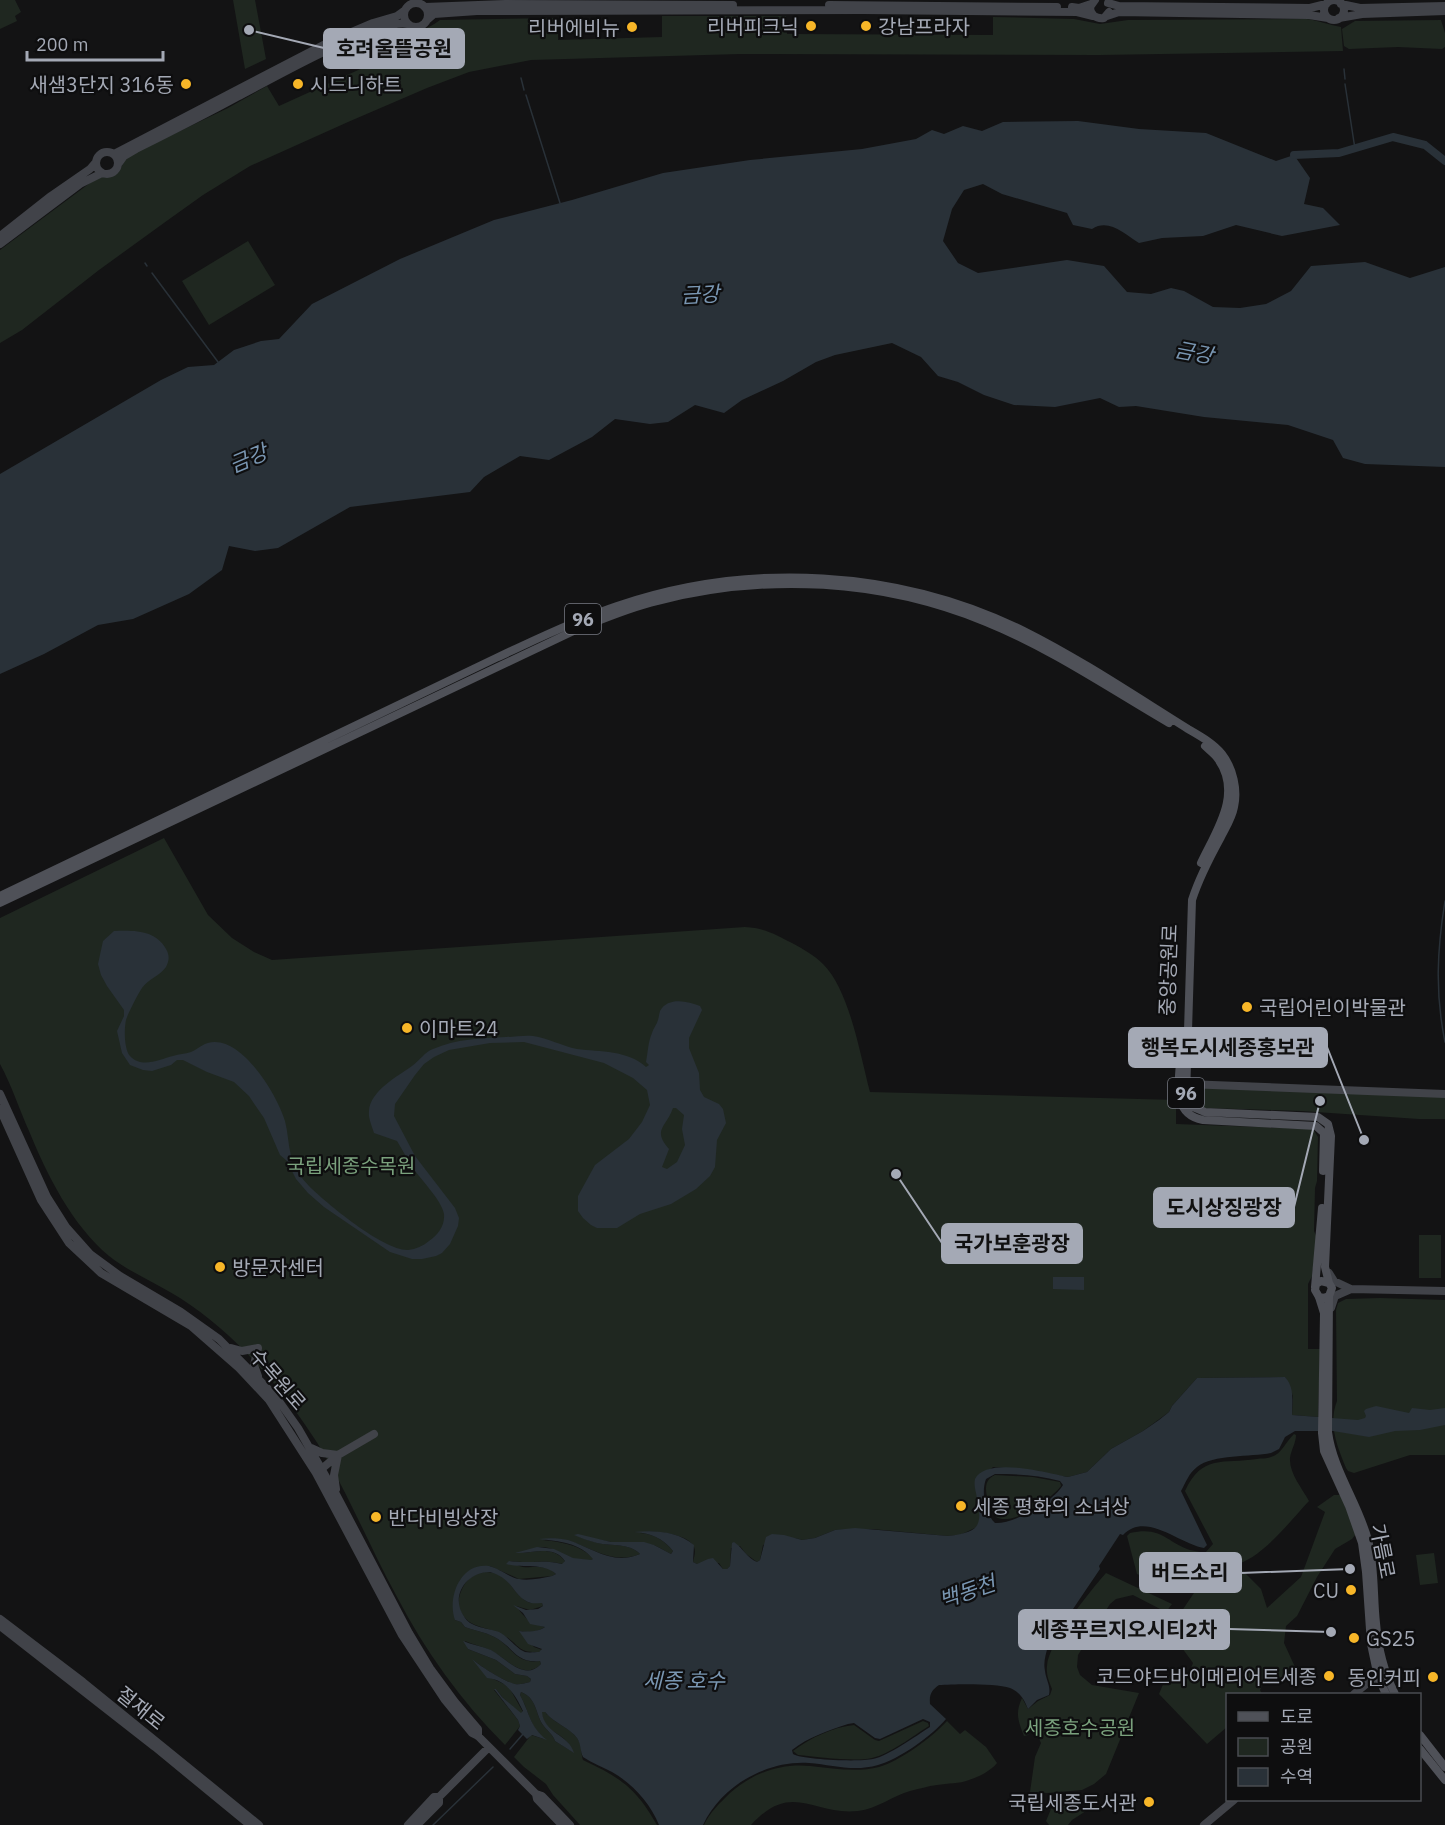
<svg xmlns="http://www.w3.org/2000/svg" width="1445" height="1825" font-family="'IBM Plex Sans','Noto Sans KR',sans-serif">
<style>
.green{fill:#1f2720}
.water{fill:#293138;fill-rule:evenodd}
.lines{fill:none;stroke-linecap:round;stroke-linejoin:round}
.stream{stroke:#293138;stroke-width:1.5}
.river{stroke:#293138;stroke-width:8}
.secondary{stroke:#414349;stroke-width:8}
.primary{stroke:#4f5158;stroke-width:8}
.poi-dot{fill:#f7b628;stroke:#0e0e0f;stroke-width:2}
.labels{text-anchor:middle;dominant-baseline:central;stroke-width:4.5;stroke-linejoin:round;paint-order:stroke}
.shield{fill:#0e0e0f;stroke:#777a83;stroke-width:1.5}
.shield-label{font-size:18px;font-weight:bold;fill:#a4a9b5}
.poi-label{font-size:20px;fill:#a4a9b5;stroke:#0e0e0f;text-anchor:start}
.street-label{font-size:20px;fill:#a4a9b5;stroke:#0e0e0f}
.park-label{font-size:20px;fill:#7aa17d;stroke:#0e0e0f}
.water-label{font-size:21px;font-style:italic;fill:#7996b2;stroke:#0e0e0f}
.leader{fill:none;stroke:#a4a9b5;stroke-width:2}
.callout-dot{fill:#a4a9b5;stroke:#0e0e0f;stroke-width:2}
.callout{fill:#a4a9b5;stroke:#a4a9b5;stroke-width:2}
.callout-label{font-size:21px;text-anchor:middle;font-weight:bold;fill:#111}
</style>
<rect width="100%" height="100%" fill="#131314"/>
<path class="green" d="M0,0H15L21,12L15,16L17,21L0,29Z
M233,0H255L266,59L245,69Z
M662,16H786L787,34L993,35V17L1074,19L1100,24L1128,20L1306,19C1318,20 1328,25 1341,27L1343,51L1099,55L740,54L531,60L469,72L427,88L348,122L250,166L203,195L168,220L99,270L22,330L0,343V250L98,177C125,178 116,168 130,155L228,108L267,86L279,106L400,51L390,30C411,32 423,33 440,20L558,18V40L662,37Z
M1441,20L1445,33V47L1442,49L1398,47L1349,49L1344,46L1342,29L1355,21Z
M248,241L275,285L209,325L182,281Z
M164,838L208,915L232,938L254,952L272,960L745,927C764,928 775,934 792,943C803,949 814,955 823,964C850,991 860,1055 870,1092L1176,1100V1124L1313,1129L1318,1137L1317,1181L1315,1188L1314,1231L1317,1238L1312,1276L1308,1284V1349H1320L1318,1417L1292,1415L1293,1396L1285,1377L1197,1378L1172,1406L1169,1412L1143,1431L1111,1449L1087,1472L1068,1477L1027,1470L993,1467L975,1484L980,1511L979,1522L977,1527L960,1535L948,1536L872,1529L835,1530L815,1538L802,1540L795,1538L763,1545L760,1560L757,1562L746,1554L740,1546L731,1548L730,1566L727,1569H723L719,1563L697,1564L693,1562C694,1557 696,1552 694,1547C690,1534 652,1529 640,1533C654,1534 664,1540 673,1551L671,1554L654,1545L611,1542L575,1535C582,1538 590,1541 598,1543C612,1546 630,1543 640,1554C603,1569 579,1532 543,1540C561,1542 581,1545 594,1559L591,1560C585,1560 578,1560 572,1558C547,1549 550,1542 522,1553C537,1551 555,1547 565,1561L563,1564C545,1559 527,1564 509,1561C513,1563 518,1566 523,1567C536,1568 546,1564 556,1574L552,1576L519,1579L490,1566L460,1580L455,1620L461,1622L465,1627C476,1631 489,1633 498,1639C514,1650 517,1664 540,1661L541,1664C524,1681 507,1659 492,1651C483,1646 473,1645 465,1641L468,1649L496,1660L515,1674L527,1676L531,1679L530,1682C525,1683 520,1685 515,1684C507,1683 481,1667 475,1661L491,1678L504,1684L510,1689L523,1712L521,1714L502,1697L496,1689L494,1690L518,1720L520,1726L505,1745C461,1701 425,1651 396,1595C372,1551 353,1505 328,1461C317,1441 302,1420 288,1401C257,1361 222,1325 180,1298C158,1284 129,1272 109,1256C72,1225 47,1175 29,1131C19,1109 12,1086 0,1064V918Z
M1189,1087L1445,1095V1119H1419L1301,1111L1204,1108C1194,1102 1192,1098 1189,1087Z
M1419,1235H1441V1278H1419Z
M1380,1298L1445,1300V1455H1410L1354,1473L1348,1471L1346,1468C1337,1446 1328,1424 1337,1401L1336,1310L1338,1303L1346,1299Z
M1294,1434L1296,1435C1296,1443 1291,1450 1290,1458C1289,1473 1302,1488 1309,1501C1291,1520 1260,1561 1233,1565L1232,1562L1211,1572L1180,1593L1137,1574L1127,1536L1130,1533C1162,1526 1166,1542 1190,1550C1195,1551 1200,1552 1205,1553L1213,1544L1185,1491C1202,1454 1223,1464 1257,1459C1261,1458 1267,1459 1271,1457C1282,1454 1286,1441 1294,1434Z
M995,1475L1033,1477L1060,1482L1061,1486C1051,1499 1012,1527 996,1517C989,1505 978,1482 995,1475Z
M1334,1495H1341L1356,1534L1352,1539L1335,1549L1317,1577L1297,1616L1286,1626L1284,1643L1295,1667L1289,1675L1264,1682L1260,1690L1262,1694H1228L1227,1727L1207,1744L1159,1694L1167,1675L1186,1681L1193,1663L1169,1630L1198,1587L1241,1569L1261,1589L1267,1608L1301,1577L1325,1512L1317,1507Z
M1434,1553L1438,1583L1420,1585L1416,1555Z
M484,1572C512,1572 509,1592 528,1602C532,1604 537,1602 542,1603L543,1606L530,1610L516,1606C526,1619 529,1623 545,1627C538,1632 528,1633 520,1631L534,1647L542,1650L539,1652C516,1653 520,1644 503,1635C488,1626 468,1629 460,1610C457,1602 459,1595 463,1587C468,1578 474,1574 484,1572Z
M1106,1573L1172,1604L1166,1612L1133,1595L1116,1599L1110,1604L1078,1655L1077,1667L1080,1675L1092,1685L1139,1693L1106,1774L1094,1784L1082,1790L1047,1793L1030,1792L1035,1757L1041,1743L1034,1728L1028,1735L1024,1736C1018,1721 1015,1713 1022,1698L1028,1709L1038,1701L1050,1695L1052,1689C1049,1681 1046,1675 1047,1666C1048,1643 1090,1591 1106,1573Z
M521,1692C537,1698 535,1713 543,1725C547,1731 553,1734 555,1741L573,1752C572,1751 569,1744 568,1743C558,1730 546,1734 541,1712H545C555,1724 573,1729 579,1741C582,1747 581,1754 583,1760C621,1778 636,1788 657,1825H580L553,1795L546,1784L524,1767L514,1757L531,1735L544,1739C528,1723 530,1713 520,1695Z
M923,1721L928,1723L929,1726C913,1736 890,1754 872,1758C855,1762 817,1757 798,1755L793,1751C810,1738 833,1727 854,1725L875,1740L879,1741Z
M947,1721L960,1734L965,1730L986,1747L997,1763C991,1771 978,1777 969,1780C959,1784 948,1783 937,1785C928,1786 919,1789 910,1791C892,1796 877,1809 858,1811C814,1816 792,1780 751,1825H704C710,1812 720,1803 730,1793C753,1773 780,1763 810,1766C833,1768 856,1773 879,1767C898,1762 933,1737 947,1721Z
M1055,1805L1083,1807L1086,1811L1072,1820L1068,1825H1049L1046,1821L1051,1809Z"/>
<path class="water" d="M1078,121L1139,129L1206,133L1276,161L1294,155L1310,178L1304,204L1323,208L1340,225L1282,236L1236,225L1203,236L1162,238L1139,243C1124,234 1109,218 1092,229L1073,225L1067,213L1002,194L983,184L964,190L952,209L943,241L958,263L978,273L1067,260L1104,266L1127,292L1151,294L1171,288L1184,291L1213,307L1240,308L1266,304L1291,291L1311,266L1365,262L1410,278L1445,267V467L1365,464L1343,458L1333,440L1288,425L1204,417L1136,406L1119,407L1100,398L1055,407L1014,405L984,395L958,382L938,376L921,357L892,343L835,355L816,362L783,381L742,400L724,413L695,405L668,422L650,424L615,419L592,437L549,460L520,456L484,477L470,492L350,507L278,548L255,551L229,546L222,570L189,594L133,619L98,625L44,654L0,674V474L161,380L188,367L214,365L234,350L261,341L279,339L312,304L400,259L494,220L572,200L663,173L750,160L862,149L916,139L932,130L944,134L963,126L982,131L1003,122Z
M114,931C134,930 156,930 166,949C170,956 169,961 166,967C160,976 148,979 142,988C138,994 128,1013 126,1020C124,1029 124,1049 130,1056C142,1069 160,1059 173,1056C179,1054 185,1054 191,1052C200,1048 204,1042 215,1042C245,1042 277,1095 285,1121C288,1132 288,1144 291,1156V1159C295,1169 301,1178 309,1186C326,1203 384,1251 408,1250C416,1249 423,1246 429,1241C438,1235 445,1226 444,1214C442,1200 419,1178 411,1165C406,1157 402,1149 397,1141L374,1133C372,1126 368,1118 369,1111C370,1091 398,1076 412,1066C420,1060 425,1052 433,1049C456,1039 481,1038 506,1037C514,1037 524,1035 533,1036C548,1038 562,1046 577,1049C600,1052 628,1050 646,1067L649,1065L646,1062C648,1052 648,1042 652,1033C653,1029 657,1024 658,1020C659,1017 659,1014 660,1011C668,997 687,1001 700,1006L702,1010L689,1038V1048L699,1073L700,1090L704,1097L719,1104L723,1109L726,1123L717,1140L715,1167L710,1176L696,1189L671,1204L640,1214L617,1228H597L591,1225L583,1218L578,1211V1196L595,1165L629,1139L642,1122L650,1105L647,1090L633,1078L604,1063L524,1042L490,1043L449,1050L434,1057L424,1064L415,1075L395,1104L394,1116L415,1156L455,1208L459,1218L458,1226L450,1244L442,1253L436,1256L422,1259H412L390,1252L324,1207L308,1193L296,1179L287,1161L280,1155L264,1118L255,1105L249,1096L234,1082L207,1072L183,1060H177L171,1065L152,1071L143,1070L130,1065L122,1053L117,1031L124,1016V1010L107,986L101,975L98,964L103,941ZM673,1108H676L684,1115L682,1129L685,1145L677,1162L667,1169L662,1167L669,1149C652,1129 666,1128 673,1108Z
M1053,1277H1084V1290L1053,1289Z
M1285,1377C1295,1388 1292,1402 1292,1415L1358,1420L1365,1418L1366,1416L1364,1411L1366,1409L1376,1406L1409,1413L1412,1408L1430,1410L1445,1408V1425L1420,1430L1395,1431L1369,1437L1333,1431H1295L1285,1437L1279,1449L1271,1453C1251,1457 1213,1454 1197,1467C1189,1473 1186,1482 1181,1491L1207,1545L1204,1548C1179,1544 1146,1511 1123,1535L1120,1534L1099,1566L1100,1569L1048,1646C1046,1654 1043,1662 1045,1671C1046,1680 1051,1686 1049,1695L1037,1700L1028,1709C1024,1699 1020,1692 1010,1688C996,1683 954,1684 939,1685C932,1690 929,1694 930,1704L946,1719C933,1735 898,1760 878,1765C854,1772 833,1765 809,1763C767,1760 721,1786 703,1825H659C650,1803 633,1784 612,1772C603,1767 592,1763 583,1757C580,1750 581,1744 577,1738C570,1728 555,1724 545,1712H542C544,1734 569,1734 574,1753L555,1741C553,1734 547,1731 543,1725C535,1713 537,1698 521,1692L520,1695C530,1713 529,1726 547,1740L532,1735L527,1739L518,1730L520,1726L518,1720L494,1689H496L502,1697L521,1713L523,1711C516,1696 506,1679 487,1678L472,1659C480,1666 505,1682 515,1684C520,1685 525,1683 530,1682L531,1679L527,1676L515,1674L496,1660L468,1649L463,1641C472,1645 482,1646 491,1650C506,1658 524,1682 541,1664L540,1661C517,1663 515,1650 498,1639C489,1633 476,1631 465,1627L461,1622L455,1620C447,1598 460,1562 489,1566C499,1568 508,1577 519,1579C529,1581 542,1578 552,1576L556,1574C543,1562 522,1569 506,1564L509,1561C527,1564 545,1559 562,1564L565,1561C553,1544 532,1554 515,1553L537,1547L546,1548L554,1549L573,1558L591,1560L593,1559C581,1543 558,1541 539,1539C549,1538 558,1538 568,1540C593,1548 613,1566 640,1554C630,1543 611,1546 597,1543C589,1541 581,1538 574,1535L578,1534L611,1542H644L654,1545L671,1554L673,1551C663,1538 650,1533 634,1532C654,1530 678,1531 694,1545L693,1562L697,1564L708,1559L713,1558L723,1569H727L730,1566L732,1543L734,1542C743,1548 747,1558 757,1562L760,1560L766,1537L772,1534L784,1535L802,1540L815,1538L835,1530L855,1528L948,1536C983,1532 982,1524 976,1493C975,1489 974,1484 975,1479C986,1456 1049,1473 1068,1477L1087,1472L1111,1449L1143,1431L1159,1420L1169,1412L1172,1406L1197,1378ZM995,1474C1017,1474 1039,1475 1060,1481L1063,1485C1053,1502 1014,1524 995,1523C985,1513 981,1492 986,1479ZM490,1572C514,1579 512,1595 528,1602C532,1604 537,1603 542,1603L543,1606L538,1609L526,1610L513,1605L523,1613L530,1624L545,1627C538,1632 527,1632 519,1631L528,1644L542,1649L539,1652C535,1652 530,1653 525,1652C515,1648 509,1637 499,1632C488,1628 472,1628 465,1618C449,1597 466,1572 490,1572ZM923,1719L930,1722V1727C916,1736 888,1756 873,1759C860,1762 803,1760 793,1754L792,1750C808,1737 830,1730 848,1724L854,1723L875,1738L880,1739Z"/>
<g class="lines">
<path class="stream" d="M1344,69L1345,79
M521,78L524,90
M1345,84L1355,149
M526,95L560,203
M145,263L147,266
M152,273L218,362
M1445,901C1437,950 1435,993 1445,1042
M510,1749L523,1734
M433,1825L493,1767"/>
<path class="river" d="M1294,155L1339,153L1393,137L1425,145L1445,161"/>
<path class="secondary" d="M1095,0L1090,7C1090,15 1096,19 1104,18L1109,12
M1324 10a10 10 0 1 1 20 0a10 10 0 1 1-20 0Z
M404 15a12 12 0 1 1 24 0a12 12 0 1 1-24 0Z
M1108,3L1119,6L1310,8L1326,4
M1341,4L1360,8L1445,6
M829,5L1057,7
M425,7L505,4L733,5
M1072,7L1079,8L1091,4
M1107,16L1119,12L1309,15L1328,18
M1339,18L1362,14L1445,11
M427,20L434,14L477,11L863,10L1077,12L1093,16
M96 163a11 11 0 1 1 22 0a11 11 0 1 1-22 0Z
M114,154L333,40L373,23L397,16L404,11
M119,163L124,156L136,149C170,132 204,115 237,97C268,81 380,17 408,24
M0,236L51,196L90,169L96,162
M0,244L80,184L102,173
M1186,1084L1445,1094
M0,1094L47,1197L66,1227L90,1254L120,1276L181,1312L219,1339L276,1397L298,1428L337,1496L409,1633L430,1668L455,1702L478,1729V1736
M0,1109L41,1200L69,1243L101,1273L191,1326L239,1368L269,1400L316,1473L402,1635L445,1700L472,1733L478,1736L536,1794L542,1796L570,1825
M1329,1273L1334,1281L1351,1289
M1331,1308L1335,1296L1351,1289L1445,1291
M231,1348L242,1351L258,1348L254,1365L258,1376
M311,1448L322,1453L338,1455L334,1475L336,1489
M318,1472L338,1455L374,1434
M0,1619L83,1682L259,1825
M0,1626L155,1747L250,1825
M1354,1694L1369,1682L1382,1675
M536,1794L537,1799L562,1825
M408,1825L434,1797H439L489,1747
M417,1825L439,1803V1797
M1204,1825L1234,1800"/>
<path class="primary" d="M1201,863C1216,831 1243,794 1218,759C1215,754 1209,750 1205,746
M0,896L496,658C535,640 575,620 617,606C749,561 898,569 1024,631C1080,659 1135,696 1188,729C1200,736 1213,743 1222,754C1233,768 1238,790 1234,807C1232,818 1226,827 1221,837C1210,857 1199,878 1192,900L1186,1096L1193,1107L1205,1112L1318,1117L1328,1124L1331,1136L1325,1267L1329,1283
M0,903L580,628C605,618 631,607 657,601C767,573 881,579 986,622C1050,648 1109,688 1169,723
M1181,1051C1180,1076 1169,1114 1203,1120L1316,1126L1324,1133L1323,1171
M1315,1287L1322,1208
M1329,1296L1328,1432C1333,1470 1358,1503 1368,1540C1375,1567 1373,1596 1376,1623C1378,1648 1384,1672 1395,1694
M1319,1297L1324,1298L1329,1296L1332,1288L1329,1283L1321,1281L1316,1284L1315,1290L1319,1297L1324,1313L1322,1433L1324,1451L1349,1506L1362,1543L1366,1572L1371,1644L1378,1677L1386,1694
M1420,1735L1445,1767
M1420,1749L1445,1780"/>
</g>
<g class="poi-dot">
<circle cx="811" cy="26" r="6"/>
<circle cx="866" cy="26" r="6"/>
<circle cx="632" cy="27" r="6"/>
<circle cx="186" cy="84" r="6"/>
<circle cx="298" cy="84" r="6"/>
<circle cx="1247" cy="1007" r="6"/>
<circle cx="407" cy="1028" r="6"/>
<circle cx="220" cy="1267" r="6"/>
<circle cx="961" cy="1506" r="6"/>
<circle cx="376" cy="1517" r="6"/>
<circle cx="1351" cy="1590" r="6"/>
<circle cx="1354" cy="1638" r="6"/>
<circle cx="1329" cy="1676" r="6"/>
<circle cx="1433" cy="1677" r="6"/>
<circle cx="1149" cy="1802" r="6"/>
</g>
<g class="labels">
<g class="shield">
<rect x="565" y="604" width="36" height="30" rx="4.5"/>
<rect x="1168" y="1078" width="36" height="30" rx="4.5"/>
</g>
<g class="shield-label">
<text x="583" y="619">96</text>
<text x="1186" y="1093">96</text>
</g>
<g class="poi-label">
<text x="799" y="26" text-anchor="end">리버피크닉</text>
<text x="878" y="26">강남프라자</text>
<text x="620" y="27" text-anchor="end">리버에비뉴</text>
<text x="174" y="84" text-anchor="end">새샘3단지 316동</text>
<text x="310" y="84">시드니하트</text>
<text x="1259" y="1007">국립어린이박물관</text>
<text x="419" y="1028">이마트24</text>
<text x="232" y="1267">방문자센터</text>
<text x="973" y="1506">세종 평화의 소녀상</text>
<text x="388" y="1517">반다비빙상장</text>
<text x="1339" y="1590" text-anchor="end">CU</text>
<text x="1366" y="1638">GS25</text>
<text x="1317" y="1676" text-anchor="end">코드야드바이메리어트세종</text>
<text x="1421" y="1677" text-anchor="end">동인커피</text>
<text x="1137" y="1802" text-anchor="end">국립세종도서관</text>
</g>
<g class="street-label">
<text transform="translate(1168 970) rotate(-88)">중앙공원로</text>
<text transform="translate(278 1379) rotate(49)">수목원로</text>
<text transform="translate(1383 1551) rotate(79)">가름로</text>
<text transform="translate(141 1708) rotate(39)">절재로</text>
</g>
<g class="park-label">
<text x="351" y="1165">국립세종수목원</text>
<text x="1080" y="1727">세종호수공원</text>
</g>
<g class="water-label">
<text transform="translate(700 294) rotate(-3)">금강</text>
<text transform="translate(1194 352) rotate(11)">금강</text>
<text transform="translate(248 458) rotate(-23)">금강</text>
<text transform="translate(967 1591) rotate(-19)">백동천</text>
<text x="684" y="1680">세종 호수</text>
</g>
</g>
<path class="leader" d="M249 30L324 48M1364 1140L1327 1047M1320 1101L1294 1207M896 1174L942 1243M1350 1569L1241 1573M1331 1632L1229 1629"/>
<g class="callout-dot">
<circle cx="249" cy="30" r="6"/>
<circle cx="1364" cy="1140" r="6"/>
<circle cx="1320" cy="1101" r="6"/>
<circle cx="896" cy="1174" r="6"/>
<circle cx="1350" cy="1569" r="6"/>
<circle cx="1331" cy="1632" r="6"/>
</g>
<g class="callout">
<rect x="324" y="29" width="140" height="39" rx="6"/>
<rect x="1129" y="1028" width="198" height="39" rx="6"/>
<rect x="1154" y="1188" width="140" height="39" rx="6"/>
<rect x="942" y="1224" width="140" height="39" rx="6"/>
<rect x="1140" y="1553" width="101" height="39" rx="6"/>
<rect x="1019" y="1610" width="210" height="39" rx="6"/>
</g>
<g class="callout-label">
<text x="394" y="56">호려울뜰공원</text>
<text x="1228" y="1055">행복도시세종홍보관</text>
<text x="1224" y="1215">도시상징광장</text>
<text x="1012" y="1251">국가보훈광장</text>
<text x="1190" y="1580">버드소리</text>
<text x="1124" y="1637">세종푸르지오시티2차</text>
</g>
<rect x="1226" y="1693" width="195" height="108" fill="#0e0e0f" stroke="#4a4c51" stroke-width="1.5"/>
<rect x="1238" y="1712" width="30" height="9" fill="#4f5158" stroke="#4a4c51" stroke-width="1.5"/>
<text x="1280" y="1723" font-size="18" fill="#a4a9b5">도로</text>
<rect x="1238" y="1738" width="30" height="18" fill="#1f2720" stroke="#4a4c51" stroke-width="1.5"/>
<text x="1280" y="1753" font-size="18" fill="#a4a9b5">공원</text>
<rect x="1238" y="1768" width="30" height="18" fill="#293138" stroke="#4a4c51" stroke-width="1.5"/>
<text x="1280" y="1783" font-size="18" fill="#a4a9b5">수역</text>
<path d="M27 51v9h136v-9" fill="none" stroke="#a4a9b5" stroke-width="3"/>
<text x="36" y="51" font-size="18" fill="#a4a9b5" stroke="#0e0e0f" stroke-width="4.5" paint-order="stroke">200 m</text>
</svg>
